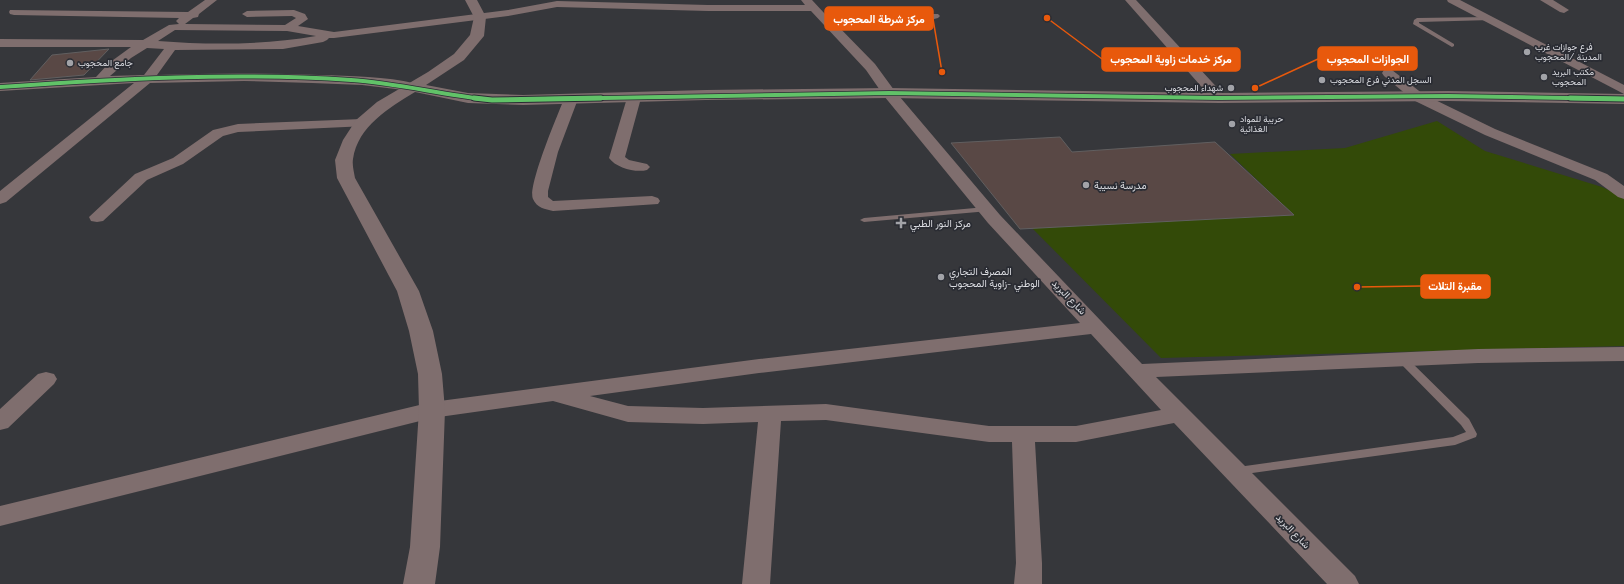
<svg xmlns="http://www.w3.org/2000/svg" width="1624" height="584" font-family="Raleway,Vazirmatn,sans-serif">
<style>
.green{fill:#334a08}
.building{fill:#594845;stroke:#615f60}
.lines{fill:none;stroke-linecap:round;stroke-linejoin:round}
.service{fill:#7f6e6e;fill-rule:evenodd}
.minor{fill:#7f6e6e;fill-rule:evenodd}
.tertiary{fill:#7f6e6e;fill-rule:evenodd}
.cycleway-far1-casing{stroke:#2a2c33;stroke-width:5.5}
.cycleway-casing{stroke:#2a2c33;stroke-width:7}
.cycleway-far1{stroke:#61c268;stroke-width:4}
.cycleway{stroke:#61c268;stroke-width:5}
.poi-dot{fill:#a2a3a8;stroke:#2a2c33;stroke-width:1.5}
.labels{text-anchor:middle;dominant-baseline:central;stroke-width:3.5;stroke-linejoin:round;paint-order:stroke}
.far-poi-label{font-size:9px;fill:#dcdde2;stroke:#2a2c33;text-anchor:start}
.poi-label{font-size:10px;fill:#dcdde2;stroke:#2a2c33;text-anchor:start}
.street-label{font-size:10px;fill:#dcdde2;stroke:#2a2c33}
.leader{fill:none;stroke:#e8590c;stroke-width:1.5}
.callout-dot{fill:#e8590c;stroke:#2a2c33;stroke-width:1.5}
.callout{fill:#e8590c;stroke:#e8590c;stroke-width:1.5}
.callout-label{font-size:11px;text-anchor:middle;font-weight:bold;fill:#fff}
</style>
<rect width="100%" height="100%" fill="#36373b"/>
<path class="green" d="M1437,121L1485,151L1602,187L1621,196L1624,199V346L1161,358L1032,228L1294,215L1230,154L1345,148Z"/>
<path class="building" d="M109,49L84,75L30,80L52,55Z
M1060,137L1072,152L1215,142L1294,215L1020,229L951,143Z"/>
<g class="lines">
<path class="service" d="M1489,17L1492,19L1491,20L1419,22V23L1454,44V46L1452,47L1413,24L1414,20L1417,18Z
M986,207L990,209L989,211L864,222L860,220L864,218Z
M1402,356L1406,357L1469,419L1477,434L1476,437L1455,445L1238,475L1234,474L1232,471L1234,468L1238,467L1453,437L1466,432L1461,425L1398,361L1397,359Z"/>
<path class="minor" d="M205,0H217L199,14L198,17L193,18L185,24L285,25L296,18L292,16L247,17L242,14L247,11L294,10L305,14L308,19L298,26L334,32L508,10L557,1L708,5H805L801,0H812L825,14H938L940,16L938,18L934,19L832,20L875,64L894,90L1000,215L1142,364L1478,349L1624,347V361L1478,363L1156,377L1355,576L1359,584H1327L1174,423L1076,442H1035L1042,563V584H1014L1016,563L1012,442H989L826,420L781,421L770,584H742L758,422L703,424L628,422L553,401L432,418L0,526V506L432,402L759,359L1080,323L988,223L884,96L866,70L811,11H708L557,7L508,16L334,38H329L327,40L323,42L283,49L175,50L157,75C211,73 265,73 319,75C351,76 385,76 417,84L419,87L417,90L412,91L362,85L312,83L244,81L150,83L6,202L0,204V191L134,83L0,91V83L96,77L109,63L131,47H0V39L143,40L169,25L179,24L176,21L179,18L14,15L10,14L9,12L10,10L188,12ZM175,30L287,31L316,36C264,45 210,45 158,41ZM147,48L164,49L144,75L110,76L131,58ZM1091,334L1161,410L1076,426H989L826,404L703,408L628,406L590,396L759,373Z
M1125,0H1136L1224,95L1226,98L1224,101H1214Z
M1447,0H1460L1624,85V94L1448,2Z
M1540,0H1553L1569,10L1564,13L1560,12Z
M1388,69L1392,70L1423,94L1495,129L1607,174L1624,186V199L1618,197L1595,180L1485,135L1413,100L1384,76L1382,73L1384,70Z
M634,94L639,95L641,98L625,157L629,160L647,164L650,167L647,170C636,173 616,168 609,158L627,98L629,95Z
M571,95L576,96L578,99L558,152L548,191V197L553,201L652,196L658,198L660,201L658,204L553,211C545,209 537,208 533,199C527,187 558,114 564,99L566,96Z
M362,119L367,120L369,123L367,126L238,132L223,136L183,164L147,180L103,221L97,222L91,221L89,217L135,174L173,158L213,130L238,124Z
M46,372L54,374L57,379L54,384L8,428L0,430V409L38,374Z"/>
<path class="tertiary" d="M465,0H477L486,17L484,36L464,60L426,85L468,93L523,95L706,90L889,88L1219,93L1448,91L1624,94V104L1448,101L1219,103L889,98L706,100L523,105L468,103L415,92C389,108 358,126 353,159C352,165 354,172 355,178L419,291L433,331L442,374L445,410L440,547L435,584H403L410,547L419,410L418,374L409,331L397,291L337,178L335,160L343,140L356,120L377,102L428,72L454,54L470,35L474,17Z"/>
<g class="cycleway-far1-casing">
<path id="cycleway-far1" d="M0,87C117,79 234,72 351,80C396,83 439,94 483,99
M545,99L889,93L1219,98L1448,96L1624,99"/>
</g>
<g class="cycleway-casing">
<path id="cycleway" d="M474,98L492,100L601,98
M1570,98L1624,99"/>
</g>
<use href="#cycleway-far1" class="cycleway-far1"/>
<use href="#cycleway" class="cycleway"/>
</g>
<g class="poi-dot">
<circle cx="1527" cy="52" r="4"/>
<circle cx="70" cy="63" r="4"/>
<circle cx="1544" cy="77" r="4"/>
<circle cx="1322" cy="80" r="4"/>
<circle cx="1231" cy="88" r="4"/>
<circle cx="1232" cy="124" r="4"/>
<circle cx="1086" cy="185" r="4"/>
<path d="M899 217h4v4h4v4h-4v4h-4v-4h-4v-4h4z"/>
<circle cx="941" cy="277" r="4"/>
</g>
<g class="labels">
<g class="far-poi-label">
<text x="1535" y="47">فرع جوازات غرب<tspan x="1535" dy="10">المدينة /المحجوب</tspan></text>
<text x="78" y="63">جامع المحجوب</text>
<text x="1552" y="72">مكتب البريد<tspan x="1552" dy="10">المحجوب</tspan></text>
<text x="1330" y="80">السجل المدني فرع المحجوب</text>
<text x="1223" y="88" text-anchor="end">شهداء المحجوب</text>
<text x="1240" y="119">حريبة للمواد<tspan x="1240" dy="10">الغذائية</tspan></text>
</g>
<g class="poi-label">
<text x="1094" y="185">مدرسة نسيبة</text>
<text x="910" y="223">مركز النور الطبي</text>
<text x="949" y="271">المصرف التجاري<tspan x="949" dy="12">الوطني -زاوية المحجوب</tspan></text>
</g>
<g class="street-label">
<text transform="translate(1069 297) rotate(46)">شارع البريد</text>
<text transform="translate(1293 531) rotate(46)">شارع البريد</text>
</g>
</g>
<path class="leader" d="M942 72L933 19M1255 88L1318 59M1047 18L1102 59M1357 287L1421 286"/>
<g class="callout-dot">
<circle cx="942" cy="72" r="4"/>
<circle cx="1255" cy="88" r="4"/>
<circle cx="1047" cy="18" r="4"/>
<circle cx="1357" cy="287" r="4"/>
</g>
<g class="callout">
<rect x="825" y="7" width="108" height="23" rx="4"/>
<rect x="1318" y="47" width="99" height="23" rx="4"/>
<rect x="1102" y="48" width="138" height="23" rx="4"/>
<rect x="1421" y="275" width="69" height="23" rx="4"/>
</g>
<g class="callout-label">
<text x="879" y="23">مركز شرطة المحجوب</text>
<text x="1368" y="63">الجوازات المحجوب</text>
<text x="1171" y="63">مركز خدمات زاوية المحجوب</text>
<text x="1455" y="290">مقبرة التلات</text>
</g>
</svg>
